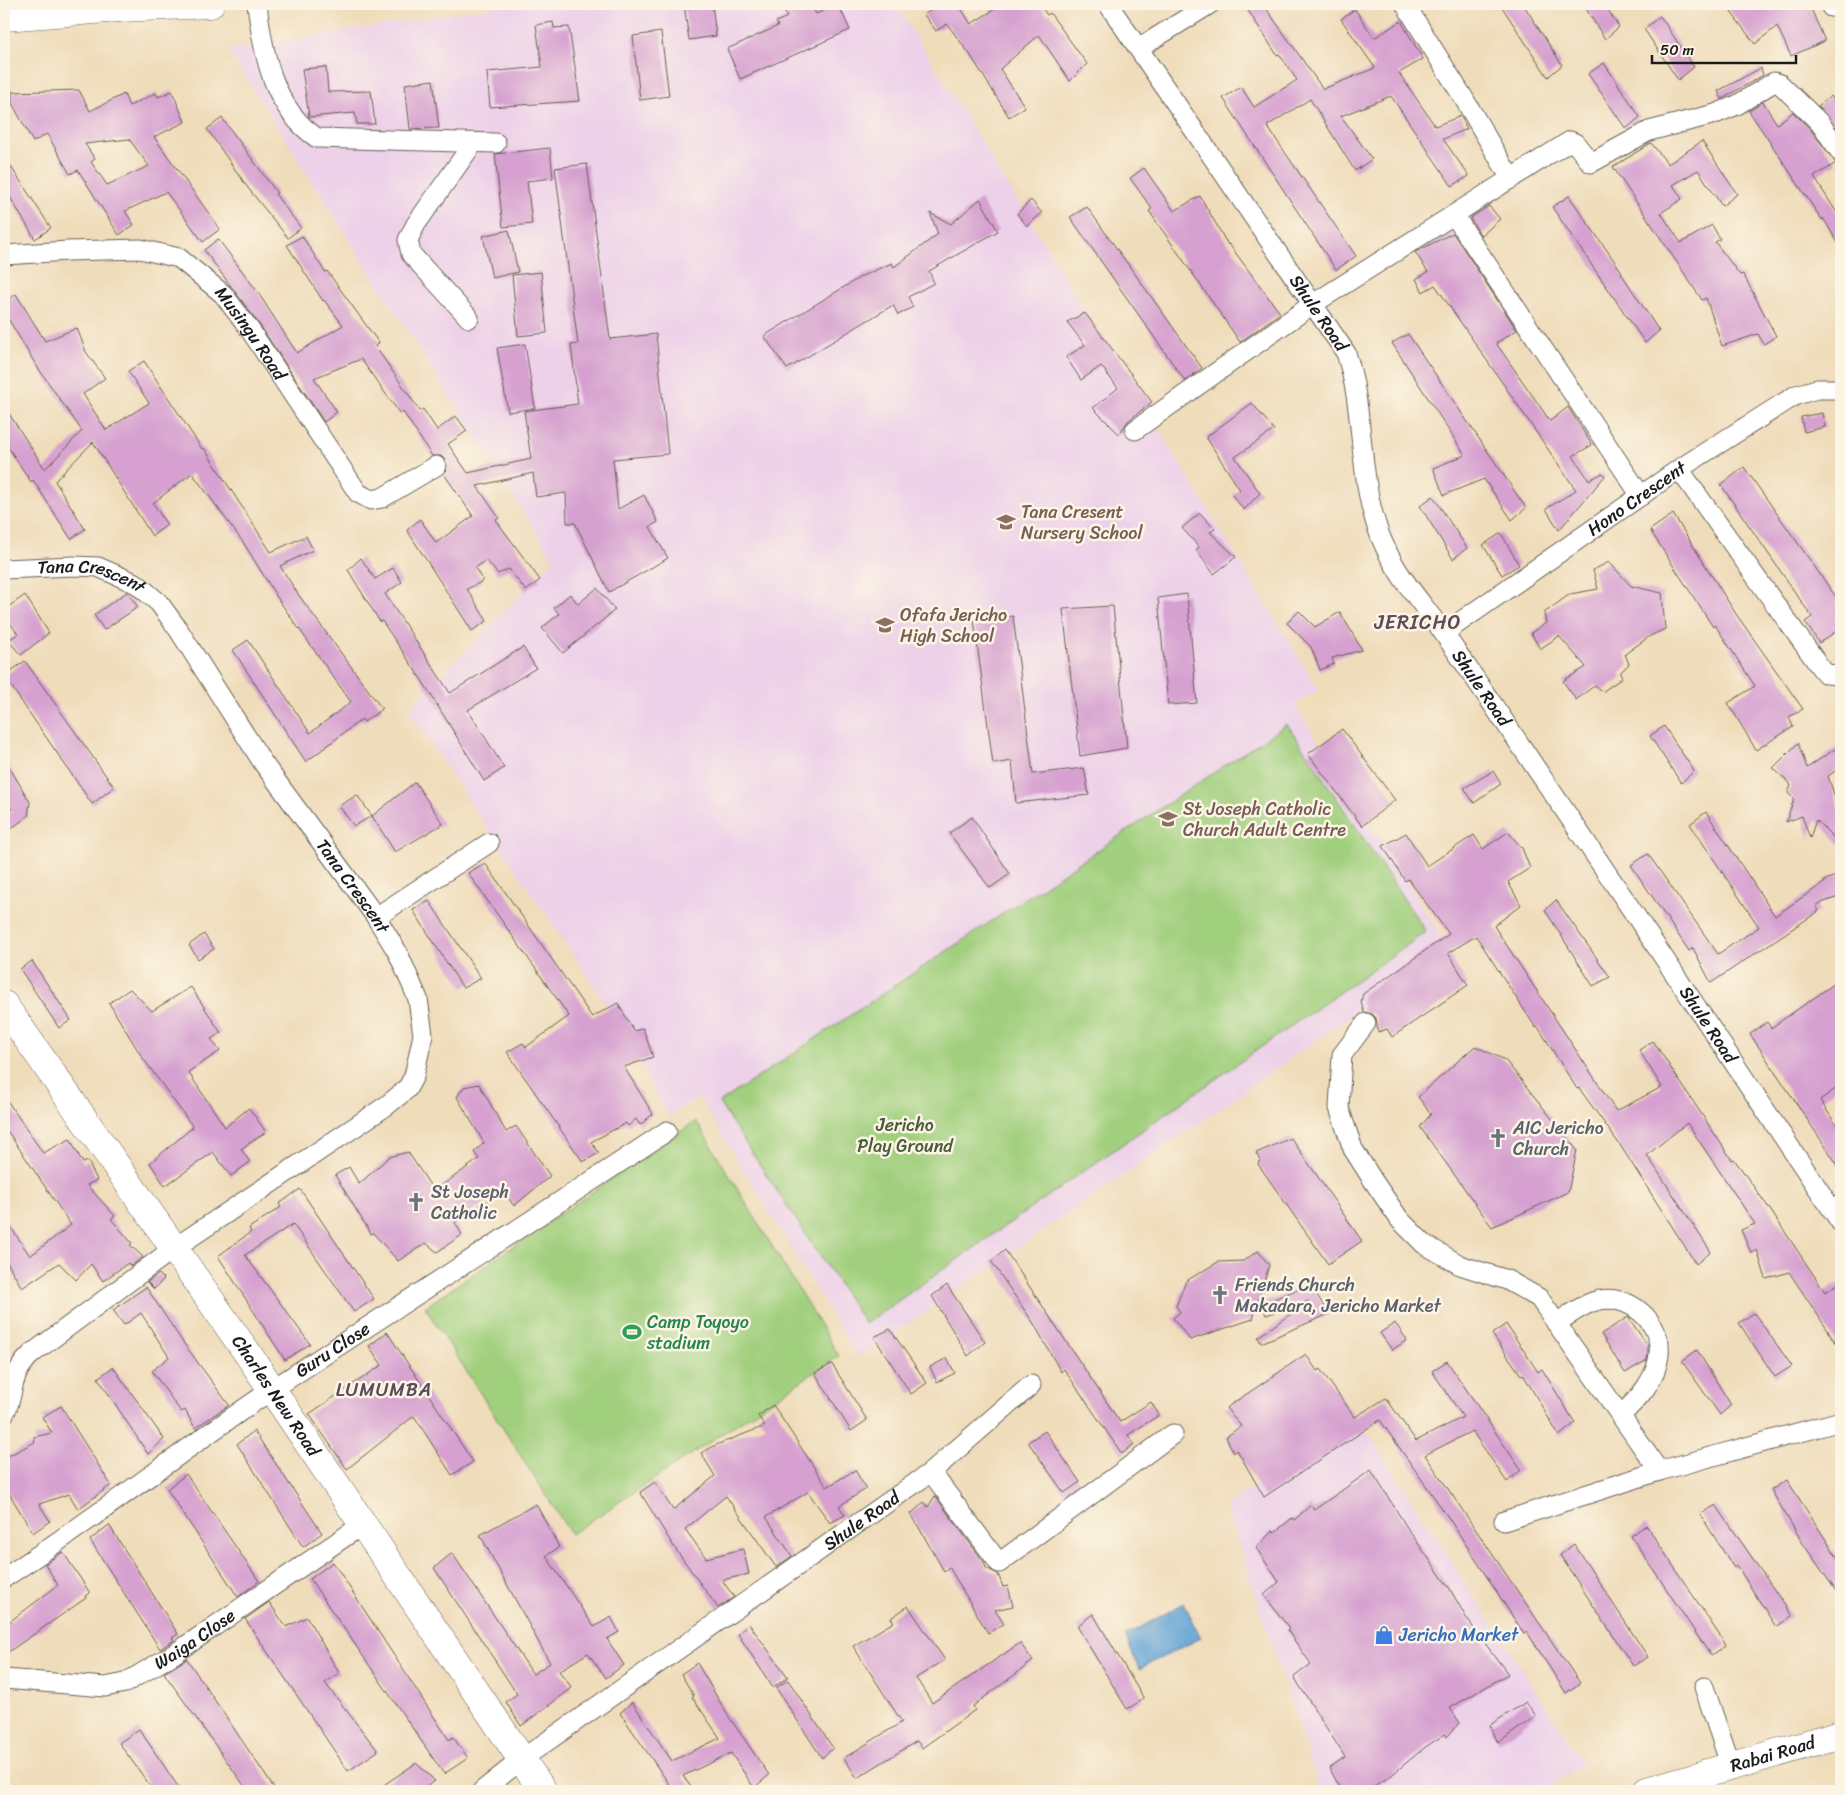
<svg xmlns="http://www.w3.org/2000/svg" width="1845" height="1795" font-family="Sriracha,sans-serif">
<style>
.built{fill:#edd1e9}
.green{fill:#a0cf7d;stroke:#5e764c}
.water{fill:#61a2d5;stroke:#3e5f78}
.building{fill:#d6a0d0;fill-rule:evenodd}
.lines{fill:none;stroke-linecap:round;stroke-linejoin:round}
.street-casing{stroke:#665f53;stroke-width:21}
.secondary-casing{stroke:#665f53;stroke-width:29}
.street{stroke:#fff;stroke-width:19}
.secondary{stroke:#fff;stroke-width:28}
.labels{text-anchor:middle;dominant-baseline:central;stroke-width:5;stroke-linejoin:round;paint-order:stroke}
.street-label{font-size:18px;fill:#1c1c1c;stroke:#fcf5e5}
.education-label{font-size:18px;fill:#785e54;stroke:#fcf5e5;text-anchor:start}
.park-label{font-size:18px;fill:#4a5b3e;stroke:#fcf5e5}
.worship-label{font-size:18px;fill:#5b616d;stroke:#fcf5e5;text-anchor:start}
.leisure-label{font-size:18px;fill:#27864d;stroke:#fcf5e5;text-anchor:start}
.shop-label{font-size:18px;fill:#366cbe;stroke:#fcf5e5;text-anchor:start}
.neighbourhood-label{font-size:19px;letter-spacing:1px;fill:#5d4a5b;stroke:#fcf5e5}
.quarter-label{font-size:20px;letter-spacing:1px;fill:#5d4a5b;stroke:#fcf5e5}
</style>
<rect width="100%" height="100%" fill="#fcf5e5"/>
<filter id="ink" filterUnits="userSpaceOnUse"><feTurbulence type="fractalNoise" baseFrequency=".02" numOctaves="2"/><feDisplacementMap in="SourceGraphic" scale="10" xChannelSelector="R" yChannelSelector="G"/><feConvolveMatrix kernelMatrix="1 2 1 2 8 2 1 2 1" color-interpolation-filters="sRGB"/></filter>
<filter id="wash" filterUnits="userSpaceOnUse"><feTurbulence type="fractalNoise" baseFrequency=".0096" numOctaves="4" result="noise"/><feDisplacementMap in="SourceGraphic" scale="20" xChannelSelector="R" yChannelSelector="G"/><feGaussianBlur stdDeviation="1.12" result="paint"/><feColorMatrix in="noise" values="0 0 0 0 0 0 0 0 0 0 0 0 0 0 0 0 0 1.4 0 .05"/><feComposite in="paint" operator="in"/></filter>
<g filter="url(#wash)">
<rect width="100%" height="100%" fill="#efdcba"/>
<path class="built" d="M510,4H896L1319,690L1294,704L1447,946L1228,1103L858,1358L699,1097L668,1116L613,1014L408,710L554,560L228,50Z
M1357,1416L1583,1764L1544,1791H1320L1226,1506Z"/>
<path class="green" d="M1287,724L1426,932L865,1324L719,1103Z
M696,1121L839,1356L571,1534L425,1307Z"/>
<path class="water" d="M1184,1603L1201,1638L1139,1669L1125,1636Z"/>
<g id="blocks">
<path class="building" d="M684,4H712L716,36L689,40Z
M781,4H811L816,14L838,4L850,30L740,79L727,49L778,26L776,22L787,17Z
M940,4H958L971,24L1003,4H1039L1047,15L1050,13L1087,64L1070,81L1039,35L1000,69L1025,107L1009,117L971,56L947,24L936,31L924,15Z
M1244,4H1263L1323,89L1375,68L1341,19L1355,9L1374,38L1401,21L1423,59L1399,73L1435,126L1461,116L1467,129L1443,139L1469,176L1452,186L1391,96L1341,116L1372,159L1355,171L1310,99L1267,126L1356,256L1336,270L1223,98L1241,87L1254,107L1297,80L1279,54L1277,55Z
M1500,4H1523L1562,65L1548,77Z
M1583,4H1604L1619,27L1605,39Z
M1725,4H1809L1825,41L1791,56L1777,26L1755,44Z
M1660,16L1694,67L1678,80L1644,29Z
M553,22L554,28L569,27L580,101L490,107L487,72L542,67L536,25Z
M661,32L669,96L640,100L633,36Z
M1604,63L1640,117L1626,129L1588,74Z
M326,67L328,92L371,91L375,124H357L355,113L309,117L302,69Z
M1761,68L1763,75L1722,99L1718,91Z
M433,80L439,128L410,129L405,84Z
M79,90L90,111L124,94L129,106L156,93L158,97L172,91L185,122L154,137L220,229L203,242L166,192L125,211L134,225L119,235L78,170L70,174L47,134L33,142L12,103V92ZM129,139L149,166L107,185L91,162L95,159L85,144Z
M1831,96L1841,108L1840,132L1818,106Z
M1763,102L1777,124L1793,112L1811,130L1836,163L1814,177L1841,219V248L1823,218L1822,220L1749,111Z
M222,118L277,193L275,194L301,228L288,238L248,188L207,129Z
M1702,141L1737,194L1722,206L1698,170L1673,185L1682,199L1661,213L1681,243L1712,225L1720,239L1715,242L1740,275L1743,274L1776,336L1764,344L1758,334L1722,346L1706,298L1702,300L1613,167L1651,143L1668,164Z
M550,148L553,178L527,181L532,224L503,227L495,154Z
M4,156L51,228L35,239L4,187Z
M587,164L610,339L656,334L668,454L613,459L618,509L644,495L658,522L650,527L668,558L609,592L575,523H567L566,493L536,497L533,473L477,486L499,518L496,520L540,580L526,591L509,569L498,574L486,560L475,568L483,581L467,589L487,621L472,631L407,530L420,519L436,543L473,516L444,474L447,466L445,460L441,456H432L403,412L400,414L361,359L314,378L337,412L324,422L259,324L204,250L218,239L257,291L297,353L343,325L324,300L323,301L287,245L302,236L325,272L327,271L379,343L375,346L420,411L423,409L437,430L456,416L467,431L448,444L468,473L531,459L524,411L578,404L571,345L578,344L555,168Z
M1144,168L1174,211L1200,196L1228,245L1229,244L1280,313L1240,342L1149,211L1152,209L1130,178Z
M1569,196L1622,272L1621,273L1659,331L1645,343L1552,207Z
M980,199L998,231L929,271L934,283L908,297L913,307L898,315L893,305L787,369L764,336L862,276L892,263L894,267L938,234L930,213L951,224Z
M1031,200L1042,213L1027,226L1017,214Z
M1489,206L1500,219L1481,236L1470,218Z
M1087,207L1202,368L1185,381L1070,217Z
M509,230L518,272L492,278L483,236Z
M1453,233L1517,330L1496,343L1550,421L1568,407L1592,445L1573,456L1589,480L1603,473L1605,476L1559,530L1546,509L1576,490L1435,285L1423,292L1416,279L1428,272L1415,252Z
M541,272L547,333L518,336L512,275Z
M16,294L45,341L77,328L86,352L105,378L83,394L106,430L149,403L128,371L144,361L202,449L204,448L271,552L306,536L313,550L280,566L300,597L382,709L364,722L362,719L306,762L233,650L248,640L310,733L351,702L280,602L243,542L192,473L153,503L167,525L152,536L93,442L55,481L85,529L71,539L33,480L31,482L4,441V406L45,469L82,431L36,365L4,312V303Z
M1085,313L1152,402L1128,421L1119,434L1093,408L1118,388L1101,366L1081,380L1066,357L1085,345L1067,322Z
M1408,334L1526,508L1512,520L1484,479L1444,495L1433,468L1465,455L1392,343Z
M525,344L535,408L508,412L497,348Z
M1252,403L1274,430L1235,457L1260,493L1244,510L1232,495L1240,490L1206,437Z
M1822,413L1825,427L1804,432L1801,417Z
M1744,467L1841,604V628L1819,643L1805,622L1812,617L1721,485Z
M1433,496L1467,548L1453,559L1420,506Z
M1200,513L1215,529L1210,532L1236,557L1214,574L1196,550L1199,547L1182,528Z
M1673,514L1736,614L1803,709L1789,717L1793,727L1756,750L1728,703L1755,686L1715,625L1713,627L1650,530Z
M1501,533L1519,565L1502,575L1483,545Z
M361,558L375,579L393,568L402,582L385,594L450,693L523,647L536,668L468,710L504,768L484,781L423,682L382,621L380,622L348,570Z
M1609,562L1631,586L1662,593L1665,629L1650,636L1625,654L1629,664L1620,673L1622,678L1602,692L1595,685L1576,700L1563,681L1586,667L1559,636L1540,649L1531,633L1546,623L1544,613L1570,594L1598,589L1593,570Z
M597,588L615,610L563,653L542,628L559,614L554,608L570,594L578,604Z
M127,592L138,607L104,630L94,615Z
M1187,594L1197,703L1168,705L1158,598Z
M25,595L49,633L21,655L8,640L18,634L4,615V610Z
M1113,606L1127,748L1080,756L1063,609Z
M1299,611L1315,627L1340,612L1362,650L1332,658L1334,664L1320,670L1311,647L1287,623Z
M1013,616L1033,774L1084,768L1089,795L1016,803L1012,761L993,764L974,620Z
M25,661L114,787L92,804L4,676Z
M1664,726L1694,771L1681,783L1650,736Z
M1342,729L1395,800L1362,826L1308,754Z
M1798,743L1807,768L1841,745V767L1828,776L1841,815V845L1816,820L1810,838L1802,816L1786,822L1794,799L1788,793L1791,785L1773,768Z
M4,758L30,802L28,816L4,834V820L12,810L4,794Z
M1493,771L1501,784L1474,803L1464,788Z
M415,782L443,824L395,852L372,816Z
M357,795L372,816L354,826L339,806Z
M1706,812L1775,916L1825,882V880L1841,874V896L1816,905L1819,911L1711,983L1693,948L1689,951L1631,865L1648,854L1718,954L1759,927L1690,824Z
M972,817L1010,874L990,888L949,833Z
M1508,832L1522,848L1530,868L1508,882L1521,905L1494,926L1616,1111L1662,1087L1639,1050L1653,1041L1732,1160L1734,1159L1771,1211L1825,1292L1841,1282V1350L1789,1272L1766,1279L1757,1250L1751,1253L1741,1230L1755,1224L1687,1123L1647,1155L1711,1252L1696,1264L1620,1145L1579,1088L1577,1089L1538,1027L1536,1028L1476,936L1448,953L1468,985L1392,1037L1387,1029L1378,1032L1376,1018L1372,1014L1364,1012L1361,1002L1363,994L1449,934L1408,879L1405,881L1383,846L1406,833L1427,866L1474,835L1483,849Z
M485,863L592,1017L618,1003L634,1031L643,1028L653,1057L624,1067L653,1114L640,1125L636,1119L628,1126L626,1123L591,1142L599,1153L583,1162L507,1052L523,1043L526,1047L569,1016L468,873Z
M1556,900L1610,977L1593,986L1545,910Z
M429,901L481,978L463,988L413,910Z
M204,934L214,949L198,959L189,945Z
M32,961L71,1020L59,1028L20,969Z
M1841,979V1085L1820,1100L1841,1132V1170L1750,1034L1767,1022L1771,1028Z
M191,987L221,1033L211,1039L220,1051L188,1072L225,1127L249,1108L266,1132L241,1149L250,1162L231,1176L213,1152L165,1186L150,1163L193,1127L142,1057L109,1003L130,989L152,1011Z
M1475,1046L1505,1060L1577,1150L1568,1192L1492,1227L1420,1127L1431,1114L1418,1097Z
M479,1084L506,1132L516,1126L550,1176L514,1206L503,1191L455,1222L462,1235L437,1252L426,1243L398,1261L373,1233L371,1234L335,1175L349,1167L359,1184L389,1157L408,1152L434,1191L479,1159L474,1152L484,1143L457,1097L464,1087Z
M4,1096L43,1153L70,1139L83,1163L88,1161L97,1180L87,1185L115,1216L111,1219L132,1243L130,1245L143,1257L131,1266L128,1263L103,1281L91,1264L76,1280L59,1263L22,1288L4,1257V1217L30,1256L71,1225L4,1126Z
M1291,1138L1362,1241L1328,1264L1258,1164L1260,1160L1256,1153Z
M300,1189L374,1299L354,1312L293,1224L245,1255L310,1344L285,1360L218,1256L251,1232L249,1228L281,1207L279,1204Z
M1005,1250L1120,1422L1151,1402L1159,1415L1128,1435L1134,1444L1122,1454L1064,1369L1061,1372L1034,1324L991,1261Z
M1258,1251L1269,1265L1253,1319L1190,1340L1173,1318L1180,1312L1176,1306L1186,1281L1218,1262L1243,1261Z
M159,1274L164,1279L154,1289L147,1282Z
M1310,1284L1329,1314L1261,1343L1258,1337L1309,1301L1266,1315L1262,1304Z
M947,1285L985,1342L968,1356L932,1296Z
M146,1287L182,1341L229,1405L195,1428L185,1410L181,1412L152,1371L169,1357L141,1313L124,1325L113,1310Z
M1754,1313L1792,1366L1775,1377L1739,1323Z
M1628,1317L1648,1346V1354L1647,1360L1625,1373L1601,1334Z
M1395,1323L1407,1340L1392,1350L1380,1333Z
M1506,1324L1538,1372L1542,1369L1575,1423L1559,1436L1523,1374L1521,1375L1492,1334Z
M890,1329L927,1383L911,1394L874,1337Z
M387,1332L473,1462L452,1475L414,1416L347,1469L309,1414L382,1365L369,1346Z
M1697,1350L1731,1405L1720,1415L1682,1361Z
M1306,1354L1317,1371L1320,1369L1355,1417L1386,1398L1416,1441L1463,1417L1432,1371L1447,1361L1521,1470L1507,1482L1472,1431L1425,1455L1580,1683L1566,1693L1527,1632L1524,1634L1448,1517L1380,1420L1264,1497L1237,1450L1234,1453L1226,1437L1241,1426L1226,1408Z
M947,1358L955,1373L937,1382L930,1367Z
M832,1364L867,1420L851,1431L815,1373Z
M113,1367L164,1439L148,1454L98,1378Z
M773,1405L827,1487L855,1470L866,1489L839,1506L845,1515L830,1523L808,1492L766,1517L792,1556L776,1567L726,1496L685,1529L706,1558L743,1549L749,1574L722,1580L734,1597L718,1608L674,1547L640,1492L655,1482L673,1510L715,1476L701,1453L716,1445L765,1426L758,1416Z
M61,1406L111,1485L78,1509L69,1494L39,1504L50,1521L33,1533L4,1485V1458L35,1442L34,1437L52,1433L42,1417Z
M254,1431L322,1533L303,1547L237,1444Z
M1045,1431L1080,1482L1064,1493L1028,1442Z
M1371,1470L1408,1529L1450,1589L1467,1619L1508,1674L1450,1708L1460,1723L1447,1737L1445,1734L1424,1748L1388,1778L1364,1791H1342L1329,1768L1345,1757L1294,1677L1311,1664L1287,1630L1289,1628L1264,1595L1279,1582L1256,1548L1272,1531L1274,1533L1292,1518L1294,1520L1311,1505L1314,1510Z
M186,1474L259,1581L238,1597L167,1489Z
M1787,1480L1841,1563V1598L1804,1545L1771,1490Z
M935,1496L984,1562L986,1568L998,1574L1003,1587L1008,1586L1013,1606L995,1610L1004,1624L988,1633L949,1567L944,1571L911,1514L924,1502L928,1507Z
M536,1504L559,1547L546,1556L594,1627L611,1617L619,1632L607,1639L624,1665L606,1678L588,1653L559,1671L572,1688L521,1726L506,1702L517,1694L434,1568L452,1553L533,1674L550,1663L480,1535Z
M1716,1505L1792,1616L1776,1627L1737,1566L1734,1568L1700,1514Z
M109,1525L178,1634L172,1638L174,1640L160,1649L90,1540Z
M1646,1525L1726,1645L1711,1656L1631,1536Z
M1574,1544L1648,1657L1633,1666L1560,1555Z
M63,1552L90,1593L85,1596L86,1598L4,1655V1626L58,1585L45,1564Z
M333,1562L449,1740L453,1737L468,1758L444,1774L310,1579Z
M269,1602L286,1627L307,1617L339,1673L325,1683L378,1751L348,1771L245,1619Z
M908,1606L945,1660L916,1678L932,1703L1020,1643L1033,1661L973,1706L975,1710L922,1748L917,1741L857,1778L844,1758L902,1722L853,1646L894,1622L891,1618Z
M1093,1614L1144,1699L1127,1709L1077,1626Z
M749,1624L788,1677L773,1688L738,1634Z
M187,1659L276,1791H248L164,1673Z
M697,1663L727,1714L769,1775L754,1788L731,1753L683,1776L694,1791H674L620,1713L632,1702L672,1761L720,1738L692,1697L694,1696L681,1674Z
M788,1680L833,1748L822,1758L776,1688Z
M1526,1702L1536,1716L1498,1743L1490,1725Z
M139,1729L181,1791H154L119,1743Z
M416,1763L435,1781L420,1791H375Z"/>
</g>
</g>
<g filter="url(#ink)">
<use href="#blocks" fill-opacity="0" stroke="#665f53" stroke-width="1"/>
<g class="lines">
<g class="street-casing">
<g id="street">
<path d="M257,4C263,54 273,108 317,138L496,143"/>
<path id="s1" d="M1108,4L1346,353C1367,416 1356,486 1385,547C1400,580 1425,606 1445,635C1476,680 1507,725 1537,770C1640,920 1739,1072 1841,1223"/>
<path d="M1405,4L1463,97L1511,179"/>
<path d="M1831,7L1836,4"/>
<path d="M1139,48L1210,4"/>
<path d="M1454,215L1641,496"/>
<path id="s2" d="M4,255L68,251L140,249L179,258L223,294L250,330L358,493L371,500L382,498L436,466"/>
<path d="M469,318L411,254L408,240L416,224L474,142"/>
<path d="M1135,430L1313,304L1570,141L1575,143L1591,163L1649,131L1715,114L1737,105L1774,82L1780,84L1820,123L1841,153"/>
<path d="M1679,469L1820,667L1826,674L1841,675"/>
<path id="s3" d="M4,569L73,566L98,567L137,584L159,603L178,629L263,763L376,917L398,953L418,999L423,1035L414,1076L407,1089L386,1106L173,1249L34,1352C23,1361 16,1372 13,1386C10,1397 10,1405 4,1414"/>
<path id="s4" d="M1444,633L1679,469L1796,395L1817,389H1841"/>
<path d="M376,917L489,843"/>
<path d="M1366,1023L1342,1055L1339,1108L1353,1149L1374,1182L1400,1220L1424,1244L1460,1265L1507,1280L1539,1298L1659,1471"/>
<path d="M1556,1323C1568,1316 1583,1304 1596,1301C1628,1292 1663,1322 1659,1355C1656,1380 1638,1399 1621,1415"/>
<path d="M931,1472L1031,1385"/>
<path d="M1504,1521L1659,1471L1841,1421"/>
<path id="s5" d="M4,1578C96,1518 182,1450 273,1389C404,1302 537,1218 667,1131"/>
<path id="s6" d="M4,1679L105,1687L125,1683L174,1654L362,1525"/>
<path d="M1704,1687L1731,1767"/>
<path id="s7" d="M482,1791L522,1759L931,1472L999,1563L1173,1434"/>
</g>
</g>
<g class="secondary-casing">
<g id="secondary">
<path d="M4,17L119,8L210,4"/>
<path id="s8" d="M4,1005L248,1354L543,1791"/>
<path id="s9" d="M1647,1791L1841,1734"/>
</g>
</g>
<use href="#street" class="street"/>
<use href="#secondary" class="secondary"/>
</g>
</g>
<defs>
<g id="school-bare" transform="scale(1.5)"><path d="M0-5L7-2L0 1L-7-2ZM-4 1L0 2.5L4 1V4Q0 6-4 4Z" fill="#8d6e63" stroke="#fcf5e5" stroke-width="2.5" paint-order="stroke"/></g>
<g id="church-bare" transform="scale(1.5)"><path d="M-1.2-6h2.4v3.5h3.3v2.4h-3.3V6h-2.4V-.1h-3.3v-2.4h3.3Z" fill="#6b7280" stroke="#fcf5e5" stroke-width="2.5" paint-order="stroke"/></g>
<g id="stadium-bare" transform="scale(1.5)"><path d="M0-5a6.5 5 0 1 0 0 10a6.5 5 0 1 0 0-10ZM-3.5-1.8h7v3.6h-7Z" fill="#2e9e5b" stroke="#fcf5e5" stroke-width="2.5" paint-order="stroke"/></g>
<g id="shop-bare" transform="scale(1.5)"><path d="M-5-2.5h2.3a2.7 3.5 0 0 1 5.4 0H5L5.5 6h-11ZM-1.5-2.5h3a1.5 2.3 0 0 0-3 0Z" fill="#3f7fe0" stroke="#fcf5e5" stroke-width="2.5" paint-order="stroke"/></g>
</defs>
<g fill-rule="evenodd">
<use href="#school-bare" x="1006" y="522"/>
<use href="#school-bare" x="885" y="625"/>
<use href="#school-bare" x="1168" y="819"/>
<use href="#church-bare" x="1498" y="1138"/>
<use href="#church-bare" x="416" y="1202"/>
<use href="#church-bare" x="1220" y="1295"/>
<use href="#stadium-bare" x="632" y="1332"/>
<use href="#shop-bare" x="1384" y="1635"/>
</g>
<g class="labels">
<g class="street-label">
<text stroke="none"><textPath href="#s1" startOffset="374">Shule Road</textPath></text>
<text stroke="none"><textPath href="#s2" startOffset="281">Musingu Road</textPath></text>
<text stroke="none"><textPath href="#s4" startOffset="235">Hono Crescent</textPath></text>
<text stroke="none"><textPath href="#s3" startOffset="89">Tana Crescent</textPath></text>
<text stroke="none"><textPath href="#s1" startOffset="792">Shule Road</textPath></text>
<text stroke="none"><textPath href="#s3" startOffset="509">Tana Crescent</textPath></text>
<text stroke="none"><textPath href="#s1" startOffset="1198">Shule Road</textPath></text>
<text stroke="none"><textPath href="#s5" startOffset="400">Guru Close</textPath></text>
<text stroke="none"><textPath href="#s8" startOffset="476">Charles New Road</textPath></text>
<text stroke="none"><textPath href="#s7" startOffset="466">Shule Road</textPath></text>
<text stroke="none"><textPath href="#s6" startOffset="204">Waiga Close</textPath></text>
<text stroke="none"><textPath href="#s9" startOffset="131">Rabai Road</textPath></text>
</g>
<g class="education-label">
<text x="1021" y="512">Tana Cresent<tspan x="1021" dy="21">Nursery School</tspan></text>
<text x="900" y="615">Ofafa Jericho<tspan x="900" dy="21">High School</tspan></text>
<text x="1183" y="809">St Joseph Catholic<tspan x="1183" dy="21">Church Adult Centre</tspan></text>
</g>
<g class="park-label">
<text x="905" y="1125">Jericho<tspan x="905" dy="21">Play Ground</tspan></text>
</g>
<g class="worship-label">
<text x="1513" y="1128">AIC Jericho<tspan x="1513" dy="21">Church</tspan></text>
<text x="431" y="1192">St Joseph<tspan x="431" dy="21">Catholic</tspan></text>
<text x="1235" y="1285">Friends Church<tspan x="1235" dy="21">Makadara, Jericho Market</tspan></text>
</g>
<g class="leisure-label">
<text x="647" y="1322">Camp Toyoyo<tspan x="647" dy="21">stadium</tspan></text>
</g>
<g class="shop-label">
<text x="1399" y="1635">Jericho Market</text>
</g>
<g class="neighbourhood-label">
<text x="384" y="1389">LUMUMBA</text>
</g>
<g class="quarter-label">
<text x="1418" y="622">JERICHO</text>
</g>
</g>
<rect width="1845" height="1795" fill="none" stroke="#fcf5e5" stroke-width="20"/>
<path d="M1652 55v8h144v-8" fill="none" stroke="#1c1c1c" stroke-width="2.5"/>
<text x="1660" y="55" font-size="15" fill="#1c1c1c" stroke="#fcf5e5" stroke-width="4" paint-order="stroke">50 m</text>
</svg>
